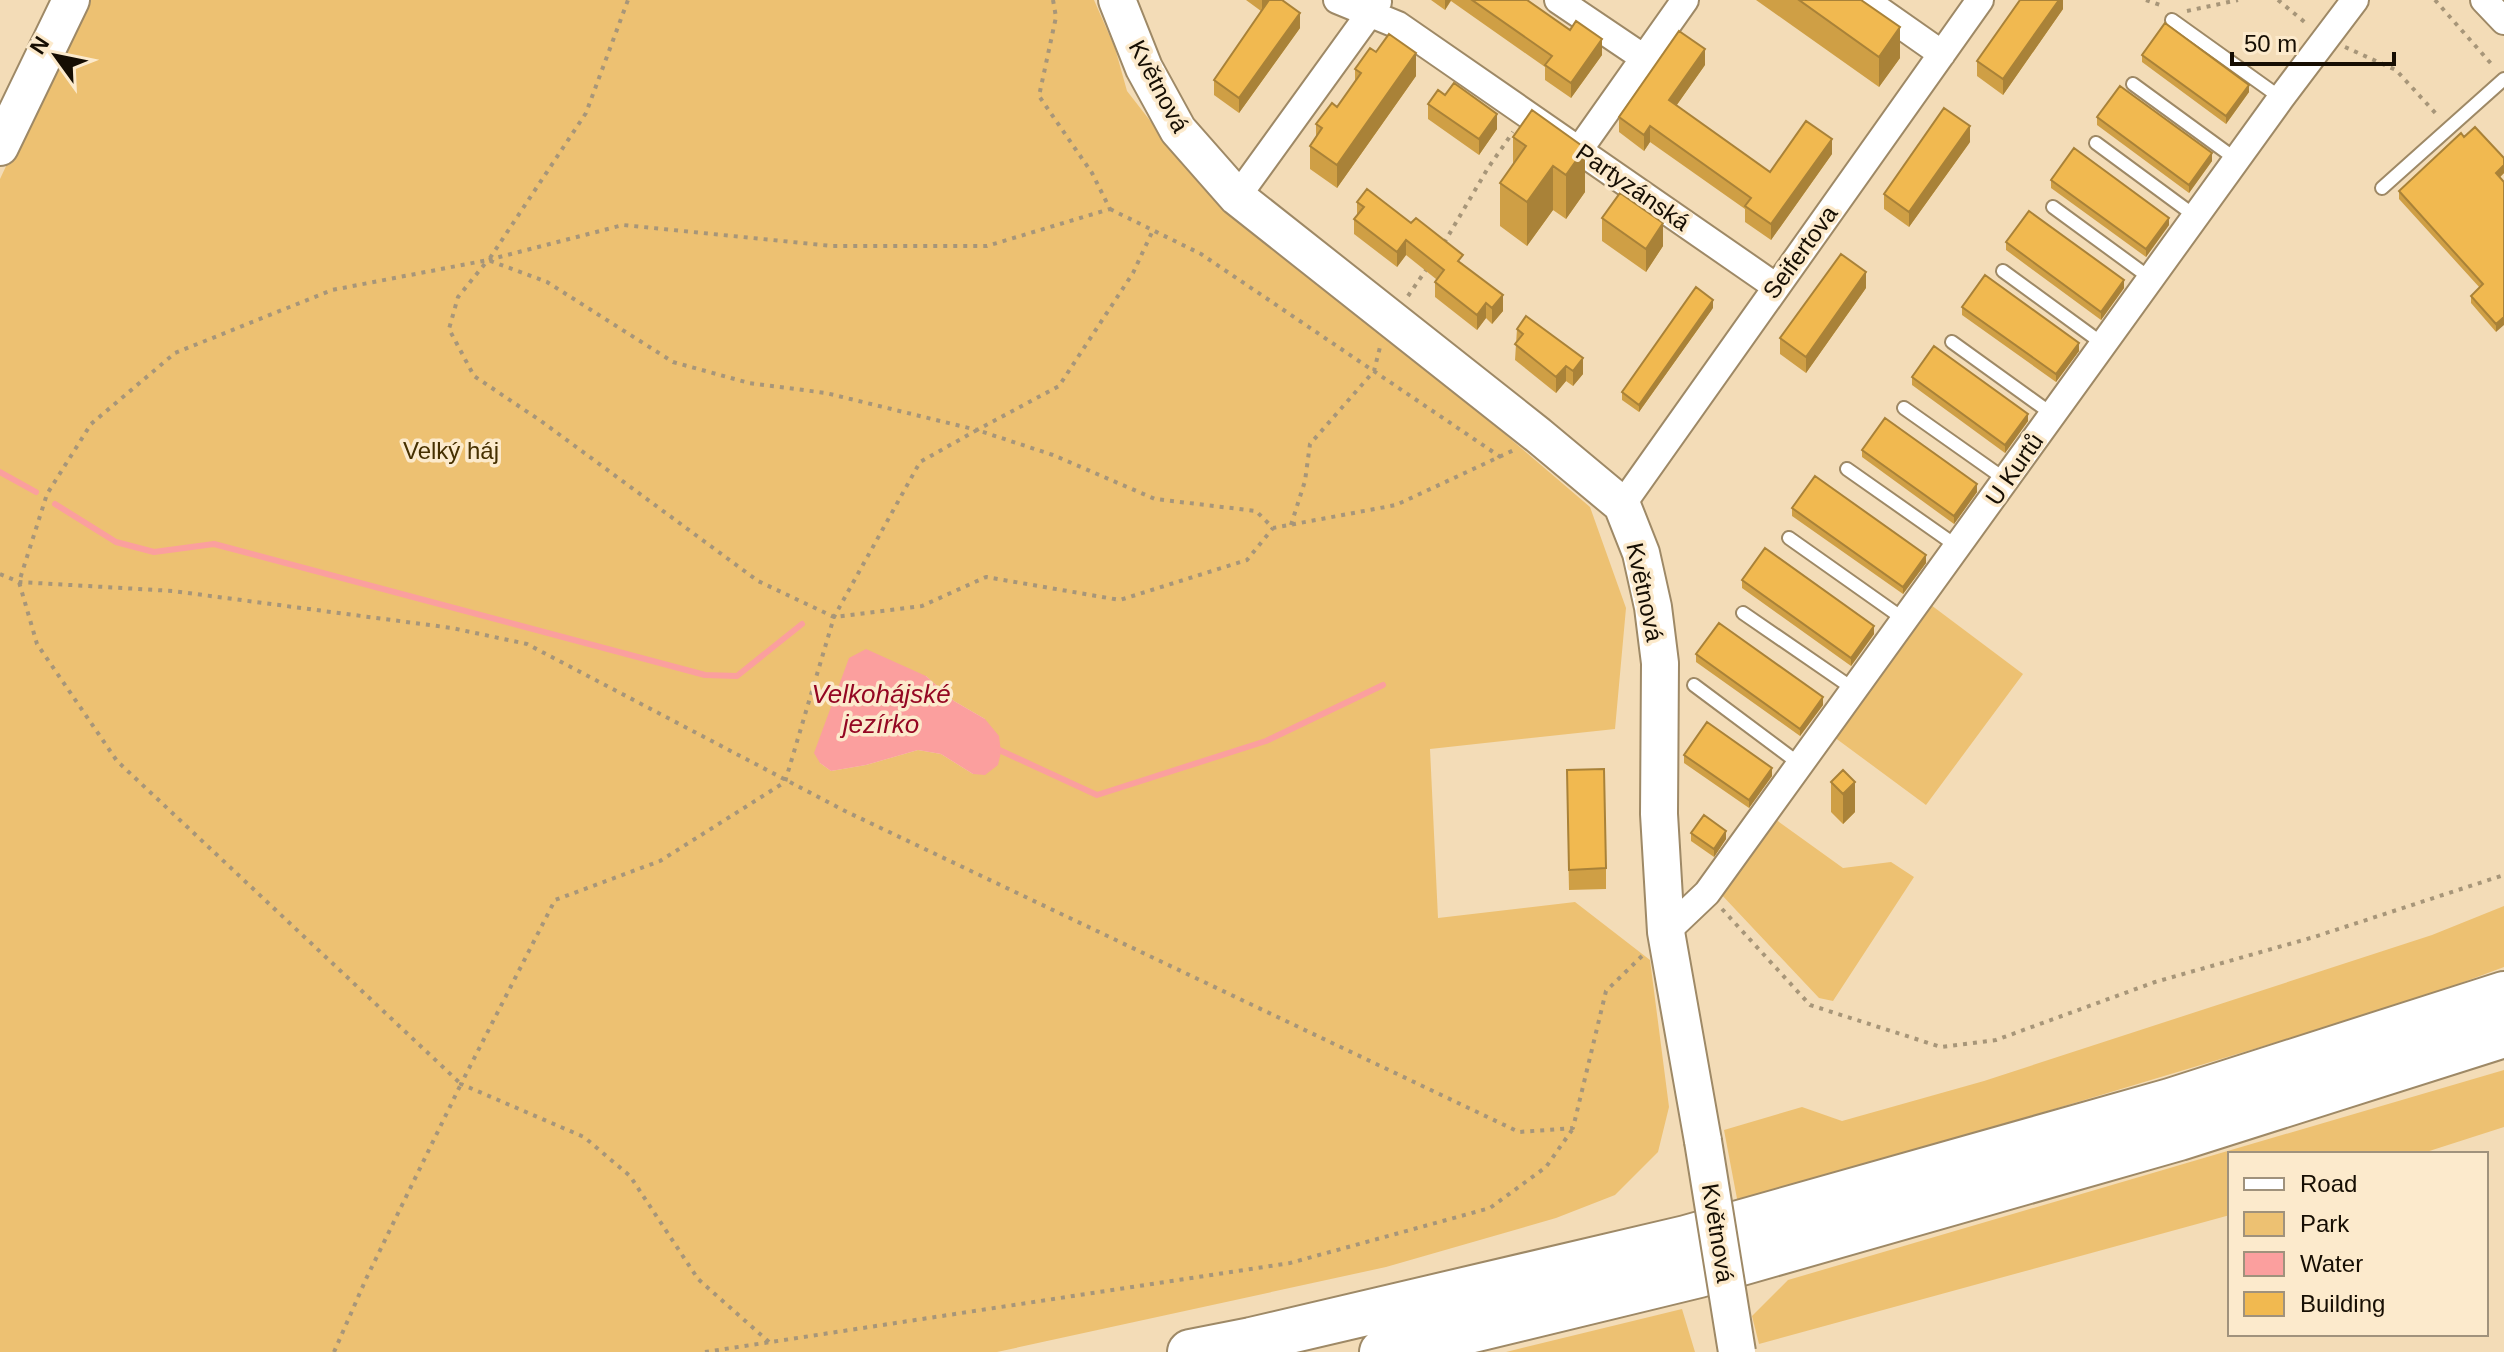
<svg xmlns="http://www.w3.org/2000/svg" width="2504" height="1352" font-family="Helvetica,sans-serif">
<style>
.green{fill:#edc172;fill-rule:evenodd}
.water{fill:#fb9f9e}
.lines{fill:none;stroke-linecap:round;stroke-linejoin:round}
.stream{stroke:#fb9f9e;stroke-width:6}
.lane-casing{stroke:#9e8966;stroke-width:16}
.street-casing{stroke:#9e8966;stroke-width:30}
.secondary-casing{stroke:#9e8966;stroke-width:40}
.highway-casing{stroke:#9e8966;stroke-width:48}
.path{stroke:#a79679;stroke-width:4;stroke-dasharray:4 6;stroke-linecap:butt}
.lane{stroke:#fff;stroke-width:12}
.street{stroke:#fff;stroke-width:26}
.secondary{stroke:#fff;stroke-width:36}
.highway{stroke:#fff;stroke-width:44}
.secondary-bridge-casing{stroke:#9e8966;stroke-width:40;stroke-linecap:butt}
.secondary-bridge{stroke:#fff;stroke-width:36}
.wall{fill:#cf9f45}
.shaded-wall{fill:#a98238}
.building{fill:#f1b950;stroke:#a98238;stroke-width:2}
.labels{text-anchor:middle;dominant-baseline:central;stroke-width:7;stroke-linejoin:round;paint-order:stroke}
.street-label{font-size:24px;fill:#160e03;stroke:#fceacc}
.park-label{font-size:24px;fill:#463001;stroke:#fceacc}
.water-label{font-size:26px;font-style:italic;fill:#940723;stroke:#fceacc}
</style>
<rect width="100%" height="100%" fill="#f3dcb7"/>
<path class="green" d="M84,0H1094L1115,48L1127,91L1201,186L1424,365L1590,507L1626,608L1615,729L1430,749L1438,918L1575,902L1650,960L1669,1107L1658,1152L1615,1195L1556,1218L1386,1267L997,1352H0V179ZM926,676L954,701L985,719L973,774L941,754L918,750L866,765L831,771L820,763Z
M1931,605L2023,674L1926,805L1834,737Z
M1775,819L1843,868L1891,862L1914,877L1833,1001L1819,998L1719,892Z
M2504,906V967L2410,1002L1738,1204L1724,1130L1802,1107L1842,1121L1984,1081L2432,935Z
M2504,1070V1127L2420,1154H2230V1215L1759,1344L1752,1316L1788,1280Z
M1682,1309L1695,1352H1506Z"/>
<path class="water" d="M866,649L926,676L954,701L985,719L999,736L1001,752L998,765L985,775L973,774L941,754L918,750L866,765L831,771L820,763L814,753L849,658Z"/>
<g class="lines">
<path class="stream" d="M0,472L36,492
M55,504L116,542L154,552L214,544L705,675L737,676L802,624
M995,748L1097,795L1266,741L1383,685"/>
<g class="lane-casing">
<path id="lane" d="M2172,20L2281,98
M2133,84L2237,160
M2096,143L2195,216
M2382,188L2504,79
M2053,207L2150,278
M2003,271L2103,344
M1952,342L2052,414
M1904,408L2006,480
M1847,469L1958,547
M1789,538L1905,620
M1743,613L1855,690
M1694,685L1801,765"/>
</g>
<g class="street-casing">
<path id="street" d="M1337,0L1398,25L1775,286
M1558,0L1644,58
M1865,0L1942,54
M2484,0L2504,21
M1579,150L1685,0
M1237,197L1378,2
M1622,505L1980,0
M1666,932L1707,893L2281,98L2355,0"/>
</g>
<g class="secondary-casing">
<path id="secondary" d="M1117,0L1144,68L1178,130L1237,197L1538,435L1622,505L1641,553L1653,607L1660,663L1659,814L1666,932L1703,1141
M0,147L71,0"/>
</g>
<g class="highway-casing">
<path id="highway" d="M1190,1352L1251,1340L1686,1238L2170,1101L2504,994
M1382,1352L1699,1275L2179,1138L2504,1035"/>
</g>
<path class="path" d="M1053,0L1056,17L1039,96L1092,173L1110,209L987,246H832L623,225L488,260L458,297L449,329L474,376L541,421L758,581L834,617L922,606L986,577L1120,600L1247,560L1273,528
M2146,0L2163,6
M2278,0L2307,24
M2435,0L2494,67
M2187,11L2238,0
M2345,47L2396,70L2439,117
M1110,209L1201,254L1502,458
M1444,243L1488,168L1513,132
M490,258L586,113L628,0
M1408,296L1428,267
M1291,525L1305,481L1310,444L1374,371L1380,347
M0,574L19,582L173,591L452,628L527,644L845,811L1519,1132L1573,1128L1606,991L1643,955
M1722,909L1810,1005L1941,1047L1996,1040L2155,982L2314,937L2504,875
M769,1342L698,1279L630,1176L584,1137L461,1084L555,900L660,861L785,782L834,617L920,462L977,430L1053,455L1155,499L1256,511L1273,528L1396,505L1514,450
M334,1352L366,1279L461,1084L117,761L37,644L19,582L47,494L91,424L175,353L332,290L488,260L547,282L673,362L749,383L826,393L977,430L1059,386L1133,273L1153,230
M705,1352L1290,1263L1490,1208L1546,1167L1572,1130"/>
<use href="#lane" class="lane"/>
<use href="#street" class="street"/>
<use href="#secondary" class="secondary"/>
<use href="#highway" class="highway"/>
<g class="secondary-bridge-casing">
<path id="secondary-bridge" d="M1703,1141L1737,1352"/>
</g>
<use href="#secondary-bridge" class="secondary-bridge"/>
</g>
<path class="wall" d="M1246,0H1281L1300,28L1239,113L1214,95V80L1261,11Z
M1431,0H1527L1602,55L1571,98L1545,80V67L1451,1L1445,10Z
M1756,0H1861L1900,58L1879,87Z
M2063,0V9L2003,95L1977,76V61Z
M2142,55L2249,92L2226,124L2142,62Z
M1705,65L1676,106L1770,172L1832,154L1771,240L1745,222V209L1650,142L1644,151L1619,132V117Z
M1355,69L1416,76L1337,188L1310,169V146L1316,137V124L1337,107L1355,81Z
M1428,104L1497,129L1479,155L1428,119Z
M1532,110L1585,192L1566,219L1553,210L1527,246L1500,226V183L1513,164V137Z
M2097,117L2212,161L2189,193L2097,125Z
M2464,137L2504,158V173L2500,177L2496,332L2471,303V296L2480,288L2399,199V191Z
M1970,142L1909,227L1884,209V194Z
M2051,180L2169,225L2146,257L2051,188Z
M1357,202L1463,264L1503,311L1492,324L1486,318L1477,330L1435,297V282L1436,279L1406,255L1397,267L1354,234V219L1357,216Z
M1602,218L1663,246L1646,272L1602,241Z
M2006,242L2124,288L2101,320L2006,250Z
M1866,288L1806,373L1780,354V338Z
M1962,307L2079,351L2056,382L1962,315Z
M1713,308L1639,412L1622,400V392Z
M1517,329L1583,374L1573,386L1566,381L1556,393L1515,360Z
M1912,377L2028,421L2005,453L1912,385Z
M1862,450L1977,492L1954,524L1862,457Z
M1792,508L1926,563L1903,594L1792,516Z
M1742,580L1874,634L1851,666L1742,588Z
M1696,654L1823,705L1800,736L1696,662Z
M1684,755L1772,776L1749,808L1684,763Z
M1831,782H1855V812L1843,824L1831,812Z
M1567,791L1606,868V889L1569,890Z
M1691,833L1726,839L1714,857L1691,841Z"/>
<path class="shaded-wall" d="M1262,0H1270L1262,12Z
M1445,0H1451L1445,10Z
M2059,0H2063V9L2003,95V79Z
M1300,13V28L1239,113V98Z
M1900,27V58L1879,87V57Z
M1602,39V55L1571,98V83Z
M1705,49V65L1669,116V100Z
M1416,53V76L1337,188V165Z
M2249,85V92L2226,124V116Z
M1497,114V129L1479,155V139Z
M1650,126V142L1644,151V135Z
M1970,126V142L1909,227V212Z
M1832,139V154L1771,240V224Z
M1585,148V192L1566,219V175Z
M2212,153V161L2189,193V185Z
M2504,165V173L2496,181V173Z
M1553,166V210L1527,246V202Z
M2169,218V225L2146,257V249Z
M1663,223V246L1646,272V249Z
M1406,240V255L1397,267V252Z
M1866,272V288L1806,373V357Z
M2124,280V288L2101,320V312Z
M1503,295V311L1492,324V308Z
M1713,300V308L1639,412V405Z
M1486,303V318L1477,330V315Z
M2504,317V325L2496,332V324Z
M2079,343V351L2056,382V374Z
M1583,358V374L1573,386V371Z
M1566,366V381L1556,393V377Z
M2028,414V421L2005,453V445Z
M1977,484V492L1954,524V516Z
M1926,555V563L1903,594V587Z
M1874,626V634L1851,666V658Z
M1823,697V705L1800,736V729Z
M1772,768V776L1749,808V800Z
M1855,782V812L1843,824V794Z
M1726,831V839L1714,857V849Z"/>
<path class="building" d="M1269,0H1282L1300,13L1239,98L1214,80Z
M1472,0H1527L1570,30L1576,21L1602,39L1571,83L1545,65L1552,56Z
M1799,0H1861L1900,27L1879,57Z
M2020,0H2059L2003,79L1977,61Z
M2165,23L2249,85L2226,116L2142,55Z
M1679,31L1705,49L1669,100L1770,172L1806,121L1832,139L1771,224L1745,206L1751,198L1650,126L1644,135L1619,117Z
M1389,34L1416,53L1337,165L1310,146L1322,128L1316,124L1332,103L1337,107L1361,73L1355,69L1370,48L1376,52Z
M1454,83L1497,114L1479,139L1428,104L1438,90L1445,95Z
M2120,86L2212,153L2189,185L2097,117Z
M1944,108L1970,126L1909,212L1884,194Z
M1532,110L1585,148L1566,175L1553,166L1527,202L1500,183L1526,146L1513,137Z
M2475,127L2504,158V165L2496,173L2504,182V317L2496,324L2471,296L2483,284L2399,191L2461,133L2464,137Z
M2074,148L2169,218L2146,249L2051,180Z
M1367,189L1411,223L1416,218L1463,255L1458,261L1503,295L1492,308L1486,303L1477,315L1435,282L1444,270L1406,240L1397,252L1354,219L1364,207L1357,202Z
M1620,193L1663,223L1646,249L1602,218Z
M2029,211L2124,280L2101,312L2006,242Z
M1841,254L1866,272L1806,357L1780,338Z
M1985,275L2079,343L2056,374L1962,307Z
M1696,287L1713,300L1639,405L1622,392Z
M1526,316L1583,358L1573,371L1566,366L1556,377L1515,344L1523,334L1517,329Z
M1934,346L2028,414L2005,445L1912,377Z
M1885,418L1977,484L1954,516L1862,450Z
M1815,476L1926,555L1903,587L1792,508Z
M1765,548L1874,626L1851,658L1742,580Z
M1719,623L1823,697L1800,729L1696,654Z
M1707,722L1772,768L1749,800L1684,755Z
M1604,769L1606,868L1569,870L1567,770Z
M1843,770L1855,782L1843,794L1831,782Z
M1704,815L1726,831L1714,849L1691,833Z"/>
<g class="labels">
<g class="street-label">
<text transform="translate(1159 86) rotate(62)">Květnová</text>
<text transform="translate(1633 187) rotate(35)">Partyzánská</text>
<text transform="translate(1800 252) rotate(-54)">Seifertova</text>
<text transform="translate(2014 469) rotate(-55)">U Kurtů</text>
<text transform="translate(1645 592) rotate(78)">Květnová</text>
<text transform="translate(1718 1233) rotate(81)">Květnová</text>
</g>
<g class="park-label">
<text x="451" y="450">Velký háj</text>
</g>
<g class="water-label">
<text x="881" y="694">Velkohájské<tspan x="881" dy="30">jezírko</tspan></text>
</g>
</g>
<rect x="2228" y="1152" width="260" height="184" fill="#fceacc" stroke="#a0927c" stroke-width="2"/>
<rect x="2244" y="1178" width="40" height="12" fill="#ffffff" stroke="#a0927c" stroke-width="2"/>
<text x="2300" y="1192" font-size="24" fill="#160e03">Road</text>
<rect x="2244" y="1212" width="40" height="24" fill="#edc172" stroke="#a0927c" stroke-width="2"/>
<text x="2300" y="1232" font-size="24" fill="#160e03">Park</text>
<rect x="2244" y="1252" width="40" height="24" fill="#fb9f9e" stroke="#a0927c" stroke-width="2"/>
<text x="2300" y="1272" font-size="24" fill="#160e03">Water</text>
<rect x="2244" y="1292" width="40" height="24" fill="#f1b950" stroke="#a0927c" stroke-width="2"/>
<text x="2300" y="1312" font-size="24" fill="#160e03">Building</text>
<g transform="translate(56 56) rotate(303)" stroke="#fceacc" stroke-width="6" paint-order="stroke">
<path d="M0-6L14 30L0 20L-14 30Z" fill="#160e03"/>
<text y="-12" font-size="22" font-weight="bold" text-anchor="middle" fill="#160e03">N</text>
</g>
<path d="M2232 52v12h162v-12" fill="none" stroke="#160e03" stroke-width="4"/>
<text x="2244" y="52" font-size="24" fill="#160e03" stroke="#fceacc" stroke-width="6" paint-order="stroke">50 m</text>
</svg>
